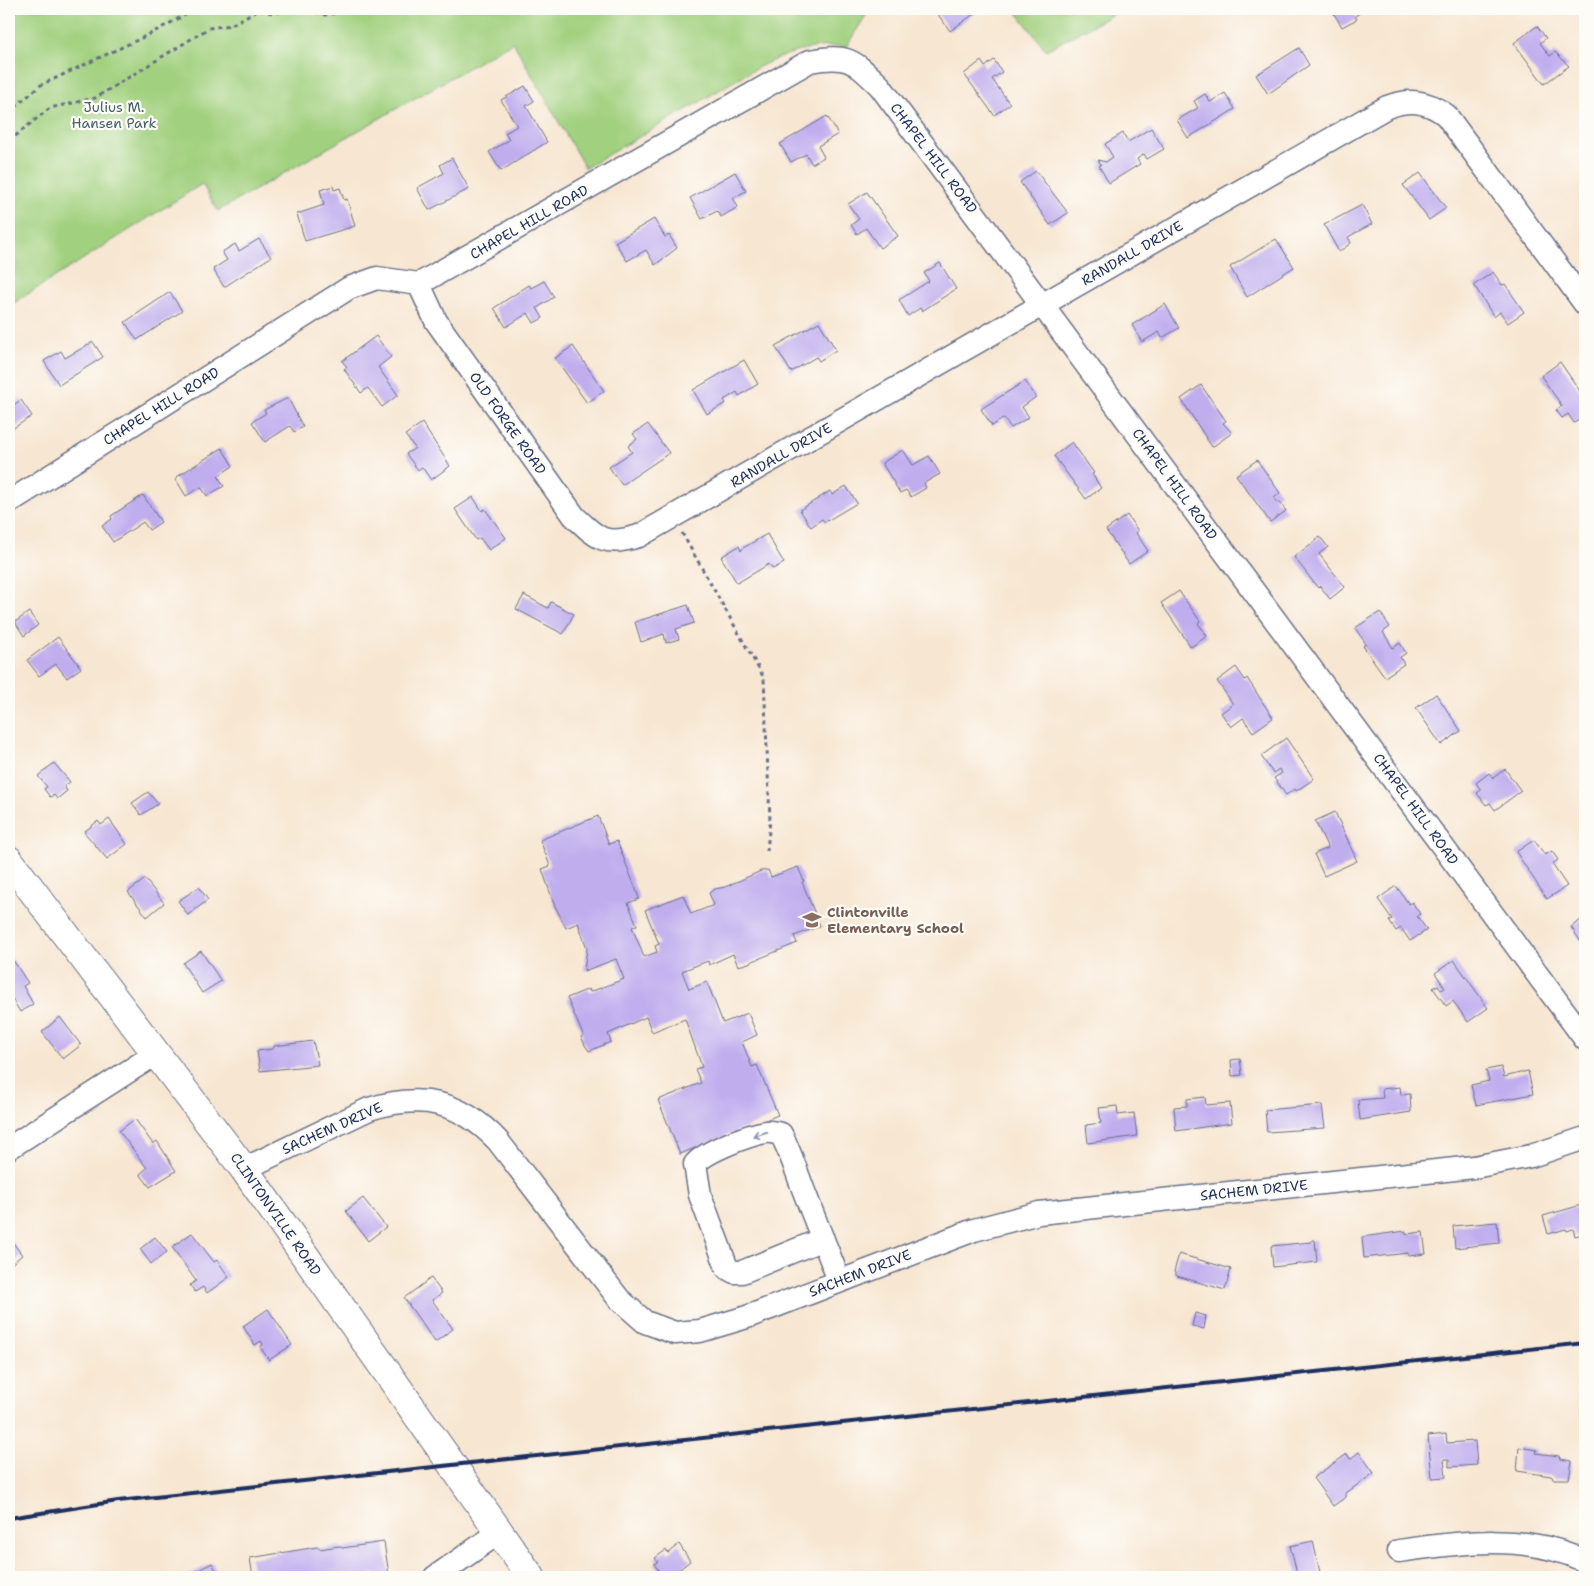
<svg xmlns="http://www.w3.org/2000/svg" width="1594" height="1586" font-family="'Shantell Sans',sans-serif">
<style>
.green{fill:#a1d07e;stroke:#5e806e}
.building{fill:#c0adee}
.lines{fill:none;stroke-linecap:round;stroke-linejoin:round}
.minor-casing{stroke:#686f86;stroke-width:25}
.major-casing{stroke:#686f86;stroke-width:30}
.path{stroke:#686f86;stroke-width:3;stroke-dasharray:4 4;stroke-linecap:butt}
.minor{stroke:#fff;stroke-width:22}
.major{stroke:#fff;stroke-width:28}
.rail{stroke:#1b2f5e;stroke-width:4}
.oneway{stroke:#8d97ae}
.labels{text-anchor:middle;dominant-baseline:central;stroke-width:4.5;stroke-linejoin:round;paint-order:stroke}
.park-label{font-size:14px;fill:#435f68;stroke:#fdfcf7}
.street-label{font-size:14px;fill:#1b2f5e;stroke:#fdfcf7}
.education-label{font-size:14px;font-weight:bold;fill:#785e54;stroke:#fdfcf7;text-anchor:start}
</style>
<rect width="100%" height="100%" fill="#fdfcf7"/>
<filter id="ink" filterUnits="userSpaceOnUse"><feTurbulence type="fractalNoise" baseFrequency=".02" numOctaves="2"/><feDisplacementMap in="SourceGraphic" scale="10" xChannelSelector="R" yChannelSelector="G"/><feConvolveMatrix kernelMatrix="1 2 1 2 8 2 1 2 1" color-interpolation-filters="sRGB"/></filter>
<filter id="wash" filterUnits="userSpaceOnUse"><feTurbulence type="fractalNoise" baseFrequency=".0096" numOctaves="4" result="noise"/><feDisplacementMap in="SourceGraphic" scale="20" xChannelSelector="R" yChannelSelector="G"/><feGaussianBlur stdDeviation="1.12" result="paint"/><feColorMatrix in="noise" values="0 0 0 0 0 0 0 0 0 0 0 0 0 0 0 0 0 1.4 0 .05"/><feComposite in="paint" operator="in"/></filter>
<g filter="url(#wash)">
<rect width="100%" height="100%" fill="#f7e6d1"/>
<path class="green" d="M9,9H870L846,47C789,40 738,80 691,107C656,127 620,148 585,168L513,42L218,211L202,184L9,306Z
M1014,9H1123L1046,50Z"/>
<g id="blocks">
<path class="building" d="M934,9H977L978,11L950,31Z
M1331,9H1366L1355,16L1357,19L1342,27Z
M1537,26L1546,38L1540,43L1550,56L1555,52L1569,66L1544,84L1514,43Z
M1299,48L1309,65L1268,94L1256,75Z
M994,60L1002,72L992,79L1010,104L994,115L964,74L981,61L985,67Z
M525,86L534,101L526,106L547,142L501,171L489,152L509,140L505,133L517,126L501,100Z
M1225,93L1235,109L1188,138L1177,120L1198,108L1194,101L1205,94L1210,102Z
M827,116L838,134L818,146L824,157L812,164L806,154L791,162L780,144Z
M1151,128L1164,149L1147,159L1144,154L1137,159L1140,164L1109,183L1099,166L1101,165L1098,160L1106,162L1113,157L1105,144L1123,133L1128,142Z
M452,158L469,189L429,210L417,188L444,173L440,165Z
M1036,171L1068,213L1050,225L1020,182Z
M735,172L746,191L733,198L738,207L721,217L717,211L702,219L690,198Z
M1420,173L1446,208L1429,220L1403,185Z
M333,186L334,190L340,188L344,200L347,199L355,226L305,241L297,214L324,205L320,190Z
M867,192L898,236L880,248L866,228L857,234L851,225L859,219L848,204Z
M1362,205L1372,224L1348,237L1351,243L1339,252L1324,225Z
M654,219L665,237L669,235L677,248L655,265L646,250L627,261L615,242Z
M259,239L271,257L224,287L213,269L227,260L222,252L235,244L239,251Z
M1276,239L1294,267L1247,297L1230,267Z
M940,263L956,289L922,311L920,308L908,316L899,300L929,281L924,273Z
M1493,272L1502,285L1505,284L1524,312L1508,323L1500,312L1494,317L1474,285Z
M544,281L554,297L537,308L543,318L534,323L528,313L506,327L494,308L529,285L531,288Z
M170,292L182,311L137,340L125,322Z
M1165,304L1179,328L1162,338L1159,332L1142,342L1132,325Z
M819,322L836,350L819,361L816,357L791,372L775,346Z
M376,336L391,357L378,367L398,395L382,407L368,388L361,393L344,369L347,367L342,361Z
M93,342L103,357L59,385L44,361L61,351L65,358Z
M573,346L604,391L587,403L555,358Z
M744,360L758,384L739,396L737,392L724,400L726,403L707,414L693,390Z
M1560,362L1582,394L1585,395V416L1574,423L1568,414L1562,418L1556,410L1562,406L1541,376Z
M1025,381L1036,397L1022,407L1029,417L1011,428L1004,418L992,426L981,409Z
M1201,385L1226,421L1223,423L1232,433L1212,447L1181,399Z
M288,398L303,427L294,432L290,426L265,442L252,422L266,413L264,410Z
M21,400L32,416L9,431V408Z
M422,423L450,466L431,480L422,467L418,470L406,454L415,448L405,435Z
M648,424L669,453L622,485L609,467L632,452L628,446L637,439L633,434Z
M1072,442L1094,473L1092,474L1101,488L1086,499L1054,456Z
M222,448L233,466L218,476L224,486L207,496L201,487L186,496L175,478Z
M903,450L913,465L929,456L940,474L924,483L926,488L911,497L906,490L900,493L882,463Z
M1257,460L1280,493L1274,498L1277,503L1279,501L1286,511L1270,522L1236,475Z
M846,486L857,503L825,522L822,519L811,527L800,510L830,491L832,495Z
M143,495L161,522L149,530L143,522L113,542L102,526L112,519L111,516Z
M473,497L482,511L485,509L506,538L489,550L480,538L476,540L455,509Z
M1127,515L1138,531L1136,533L1148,551L1129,564L1106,530Z
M767,534L784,563L773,569L769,564L737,583L721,557L739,546L741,551L743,548Z
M1320,537L1328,547L1319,554L1345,587L1330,599L1320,586L1318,588L1294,557Z
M1179,591L1200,621L1198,623L1207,636L1191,647L1161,603Z
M524,595L548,608L551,602L574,614L563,634L516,609Z
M688,605L694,623L676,629L679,639L666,643L664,634L641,642L635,622Z
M29,612L38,625L24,636L15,622Z
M1380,612L1390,627L1383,632L1393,648L1400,643L1406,653L1400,657L1404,664L1385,677L1363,646L1366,644L1355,628Z
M58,637L81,668L67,678L56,664L39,676L27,660Z
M1236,667L1245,680L1247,678L1273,718L1253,732L1243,718L1231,727L1221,713L1233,704L1217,681Z
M1436,694L1461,731L1441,745L1416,708Z
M1286,738L1314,779L1296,791L1295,789L1286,795L1274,778L1282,773L1279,769L1273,773L1261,756Z
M54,763L70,782L64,786L67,791L57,799L54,795L50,797L44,789L47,787L38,776Z
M1505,769L1521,791L1495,810L1490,803L1486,805L1477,793L1481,790L1476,783L1489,773L1493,778Z
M148,792L158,804L141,815L132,803Z
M1335,812L1357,861L1324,876L1314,854L1328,848L1315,821Z
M598,816L609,844L617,841L637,892L639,899L628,903L637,925L632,927L644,957L657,952L655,946L659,944L645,910L683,895L691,914L714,905L709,893L715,889L725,887L761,871L768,870L771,877L798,867L804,881L802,882L820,926L794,936L797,943L746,964L738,966L733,954L709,965L708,961L682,971L689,989L707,982L723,1023L748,1013L757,1035L742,1042L752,1067L757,1065L778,1115L680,1154L658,1100L701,1083L695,1069L702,1067L685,1019L652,1032L646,1017L608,1034L611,1042L589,1051L585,1045L581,1037L583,1035L567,998L589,989L590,992L624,979L616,959L584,971L587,948L578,923L566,928L554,904L542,869L550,866L540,840Z
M109,819L127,844L107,859L84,832L98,821L101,825Z
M1534,840L1545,855L1552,851L1558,860L1552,864L1567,886L1547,899L1516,852Z
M145,879L164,903L147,917L128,892Z
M1396,886L1409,904L1412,902L1420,914L1417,916L1427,930L1410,941L1401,928L1396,931L1389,921L1392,919L1378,899Z
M199,887L208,900L188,915L178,901Z
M1585,917V948L1571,927Z
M201,951L221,981L202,993L183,963Z
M13,960L28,983L23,986L33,1004L20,1012L9,993V962Z
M1454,960L1488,1008L1468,1022L1453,1001L1446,1006L1433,988L1438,985L1441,990L1445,988L1435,973Z
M60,1017L81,1045L63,1059L42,1032Z
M313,1041L318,1065L260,1071L257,1051L273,1049L274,1046Z
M1240,1059L1242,1075L1232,1076L1231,1060Z
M1501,1067L1504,1077L1528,1071L1533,1094L1476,1105L1471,1085L1489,1081L1486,1070Z
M1400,1087L1401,1095L1410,1094L1411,1112L1360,1120L1358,1100L1383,1098L1382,1089Z
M1205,1097L1206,1105L1230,1103L1232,1123L1176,1131L1174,1107L1187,1106V1099Z
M1322,1105L1325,1128L1267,1132L1265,1110Z
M1117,1106L1118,1115L1134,1113L1137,1136L1088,1143L1086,1125L1101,1123L1099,1108Z
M135,1119L153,1144L157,1141L176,1171L150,1187L140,1174L147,1168L119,1131Z
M363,1198L386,1227L368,1241L346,1211Z
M1585,1204V1233L1575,1236L1573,1229L1567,1231L1566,1229L1548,1234L1543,1216Z
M1497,1222L1499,1243L1455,1248L1453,1226Z
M1406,1231V1234L1423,1232L1426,1254L1408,1256V1253L1364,1258L1362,1237Z
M192,1233L214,1262L217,1260L229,1277L207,1293L203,1287L195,1292L190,1285L196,1281L172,1247Z
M9,1237L22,1255L9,1266Z
M155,1237L167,1252L151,1264L140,1249Z
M1312,1240H1315L1317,1262L1273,1267L1271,1246L1311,1242Z
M1179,1254L1231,1269L1225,1290L1177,1276L1174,1272Z
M431,1278L442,1293L432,1300L453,1329L435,1342L404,1298Z
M268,1309L292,1345L269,1360L260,1347L263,1345L261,1341L255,1345L243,1326Z
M1195,1313L1206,1316L1204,1329L1192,1326Z
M1446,1434L1447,1443L1475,1441L1477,1465L1449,1467V1459H1444L1446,1477L1432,1478L1428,1436Z
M1519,1447L1537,1450L1536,1453L1559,1456L1560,1459L1572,1461L1569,1479H1554L1551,1476L1517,1471Z
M1359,1452L1374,1473L1346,1493V1497L1333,1506L1313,1478L1347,1454L1350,1459Z
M1313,1541L1321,1577H1298L1290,1546Z
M384,1542L389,1575L378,1577L374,1574L366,1575L367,1577H253L250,1558L317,1547L320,1549L339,1546L342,1548Z
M679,1544L690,1561L670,1577H663L654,1564L658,1562L655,1558L666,1550L668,1553Z
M212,1563L220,1577H185Z"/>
</g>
</g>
<g filter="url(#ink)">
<use href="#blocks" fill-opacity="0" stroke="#686f86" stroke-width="1"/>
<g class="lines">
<g class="minor-casing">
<path id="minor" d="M419,284L436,321L574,516C599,540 605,546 639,536L1387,107C1409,99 1426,100 1446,115L1585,304
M9,502L349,288L377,278L419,284L810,61C848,54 853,60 880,86L1585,1039
M9,1148L157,1053
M244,1169L369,1109C422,1093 460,1101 498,1141L619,1299L645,1322L675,1333L700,1331L747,1317L974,1230L1039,1213L1474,1167L1531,1156L1585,1138
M823,1239L742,1272H734L727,1268L700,1195L695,1164C706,1151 748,1135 766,1132C770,1131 776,1133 781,1134C792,1155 798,1177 807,1199C817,1226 829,1253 839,1281
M1399,1551C1461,1542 1527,1533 1585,1561
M435,1577L500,1532"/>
</g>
<g class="major-casing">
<path id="major" d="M9,860L244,1169L531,1577"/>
</g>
<path class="path" d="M9,112L41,85L148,35L196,9
M9,141L50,108L95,98L209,28L231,25L257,10L273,13L302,9L326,15L355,9
M682,533L764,678L770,820L767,851"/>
<use href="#minor" class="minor"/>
<use href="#major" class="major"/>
<path class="rail" d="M9,1518L118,1501L1585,1343"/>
</g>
<defs><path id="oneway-shaft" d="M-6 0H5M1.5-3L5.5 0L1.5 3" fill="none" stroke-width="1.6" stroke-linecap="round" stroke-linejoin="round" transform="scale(1.25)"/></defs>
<use class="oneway" href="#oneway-shaft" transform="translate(760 1134) rotate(162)"/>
</g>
<defs>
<g id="school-bare" transform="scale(1.5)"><path d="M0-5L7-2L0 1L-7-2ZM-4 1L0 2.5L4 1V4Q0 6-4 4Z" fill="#8d6e63" stroke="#fdfcf7" stroke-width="2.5" paint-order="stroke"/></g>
</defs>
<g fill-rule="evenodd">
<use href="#school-bare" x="812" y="920"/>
</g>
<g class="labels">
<g class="park-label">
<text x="114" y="107">Julius M.<tspan x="114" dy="16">Hansen Park</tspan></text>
</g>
<g class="street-label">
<text transform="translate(934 158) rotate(53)">CHAPEL HILL ROAD</text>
<text transform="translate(529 222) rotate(-30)">CHAPEL HILL ROAD</text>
<text transform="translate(1132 253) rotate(-30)">RANDALL DRIVE</text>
<text transform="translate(161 406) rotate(-32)">CHAPEL HILL ROAD</text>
<text transform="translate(508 423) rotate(55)">OLD FORGE ROAD</text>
<text transform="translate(781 455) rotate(-30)">RANDALL DRIVE</text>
<text transform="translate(1175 484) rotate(54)">CHAPEL HILL ROAD</text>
<text transform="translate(1416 809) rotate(54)">CHAPEL HILL ROAD</text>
<text transform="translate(332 1128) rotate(-24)">SACHEM DRIVE</text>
<text transform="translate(1254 1190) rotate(-6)">SACHEM DRIVE</text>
<text transform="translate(276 1214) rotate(55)">CLINTONVILLE ROAD</text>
<text transform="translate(860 1273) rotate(-21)">SACHEM DRIVE</text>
</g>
<g class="education-label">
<text x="827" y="912">Clintonville<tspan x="827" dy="16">Elementary School</tspan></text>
</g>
</g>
<rect width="1594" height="1586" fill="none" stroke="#fdfcf7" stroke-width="30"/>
</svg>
